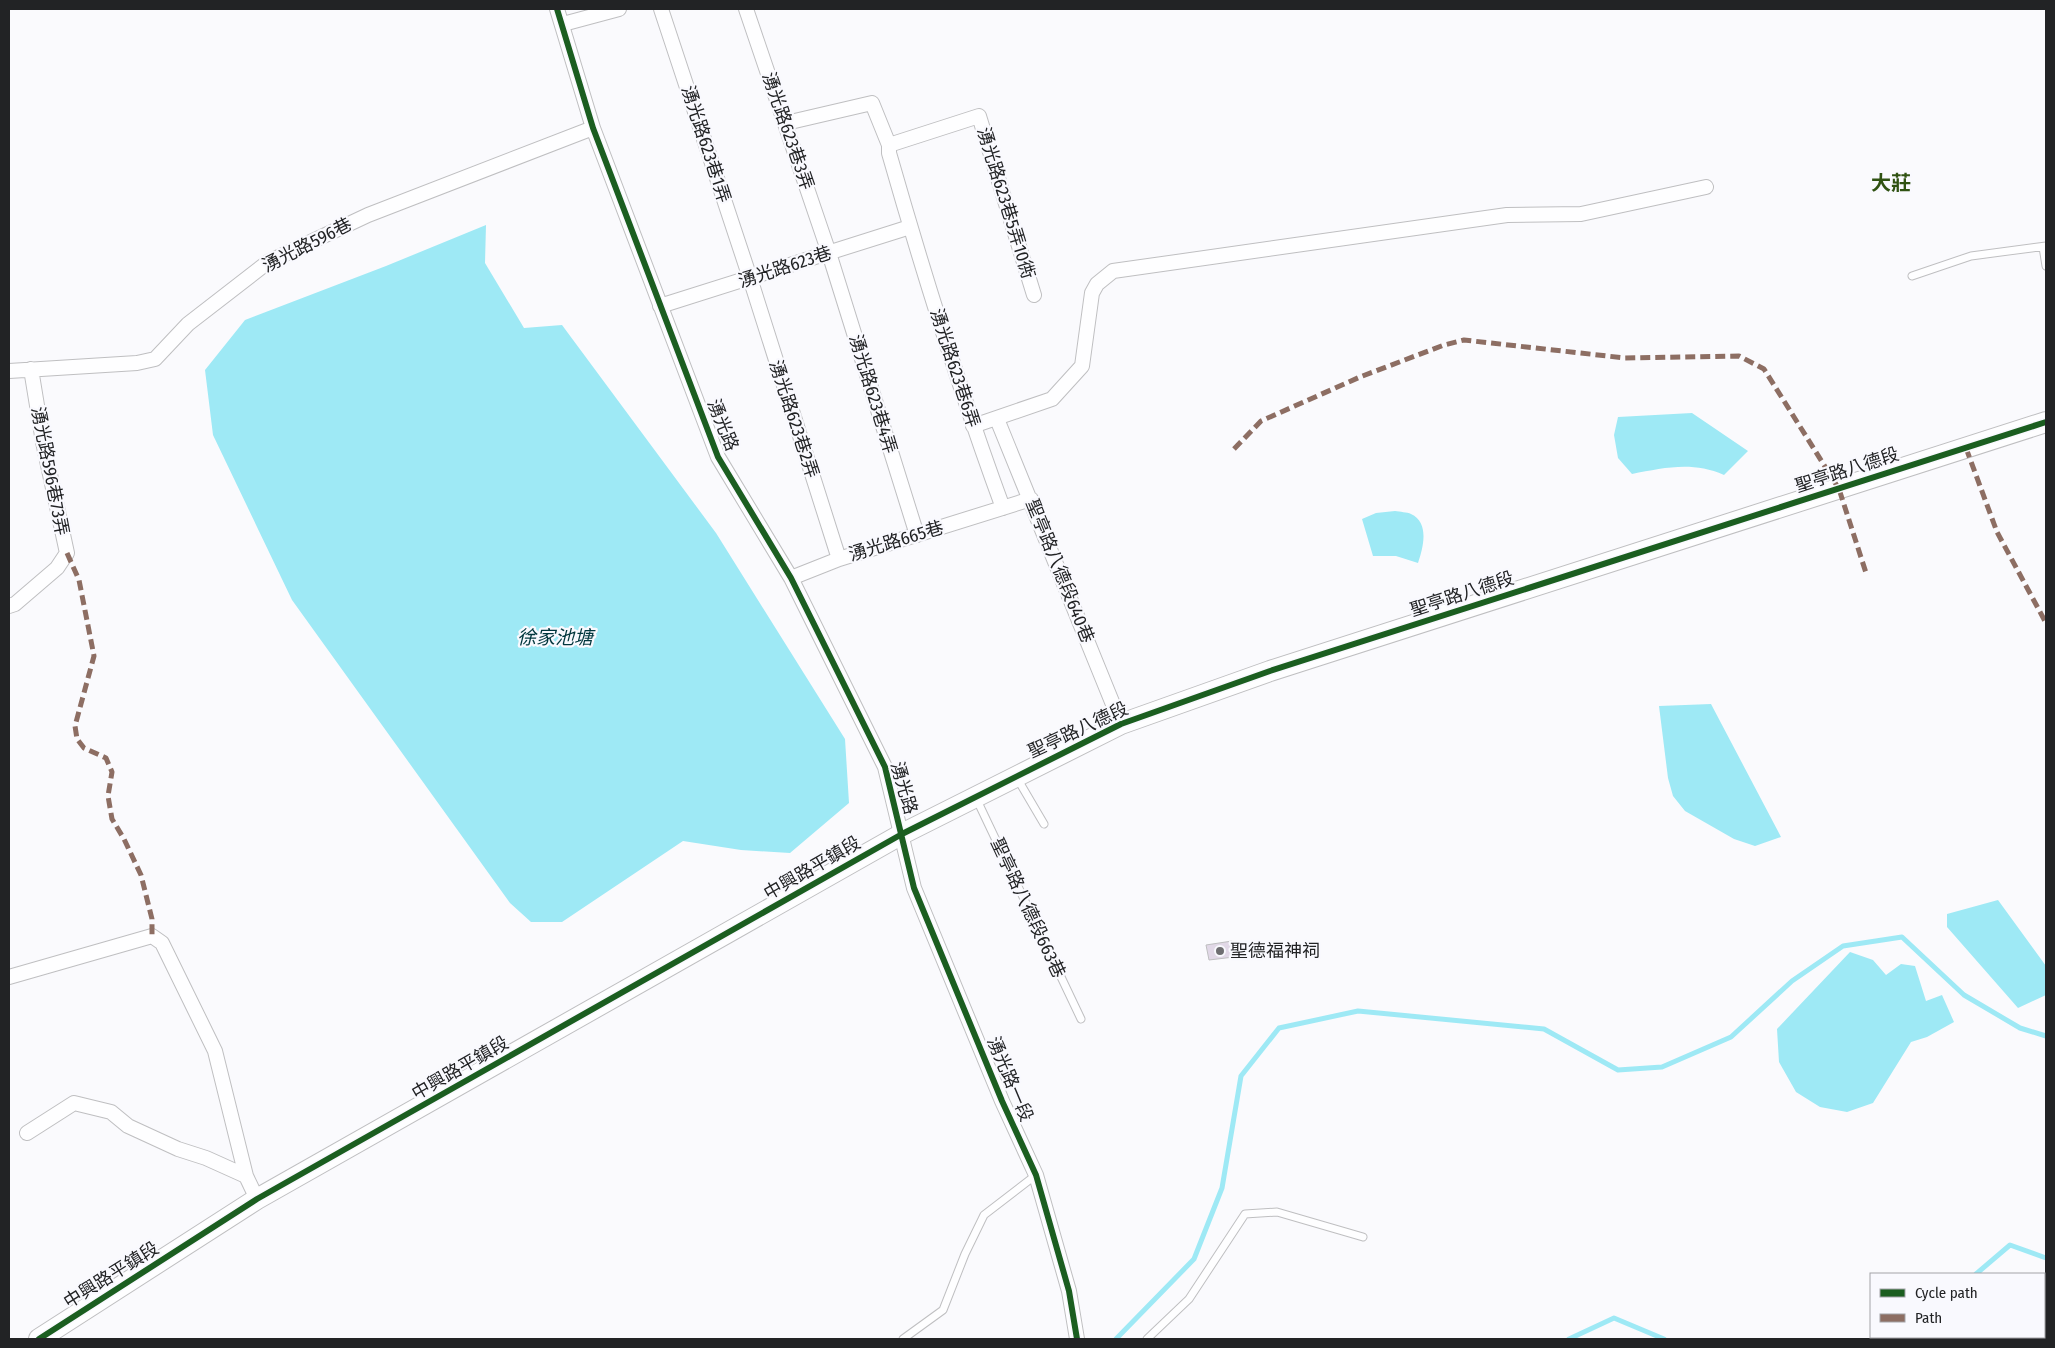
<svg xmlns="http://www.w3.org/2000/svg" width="2055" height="1348" font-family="'Fira Sans Condensed','Noto Sans TC',sans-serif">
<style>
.water{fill:#9ee9f5}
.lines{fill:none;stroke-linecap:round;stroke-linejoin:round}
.stream{stroke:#9ee9f5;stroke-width:5}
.building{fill:#e1d8e7;stroke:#bfbfc1}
.lane-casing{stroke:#bfbfc1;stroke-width:9}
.street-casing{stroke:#bfbfc1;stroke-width:16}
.secondary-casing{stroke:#bfbfc1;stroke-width:22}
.lane{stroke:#fefeff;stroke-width:7}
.street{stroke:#fefeff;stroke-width:14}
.secondary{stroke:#fefeff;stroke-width:20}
.quiet{stroke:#8d6e63;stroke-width:5;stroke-dasharray:10 5;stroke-linecap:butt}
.cycleway-casing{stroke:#f9f9fe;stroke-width:9}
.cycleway{stroke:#1b5e20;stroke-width:6}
.poi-dot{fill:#6e6e71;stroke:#f9f9fe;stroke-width:2}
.labels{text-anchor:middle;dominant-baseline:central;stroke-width:4.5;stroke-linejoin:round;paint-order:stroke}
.street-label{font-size:18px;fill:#222325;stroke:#f9f9fe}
.poi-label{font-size:18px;fill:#222325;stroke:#f9f9fe;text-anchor:start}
.water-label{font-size:19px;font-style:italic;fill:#00363d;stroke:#f9f9fe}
.quarter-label{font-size:20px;font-weight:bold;fill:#305212;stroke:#f9f9fe}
</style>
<rect width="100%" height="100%" fill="#fafafd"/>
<path class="water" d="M486,225L485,263L524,328L562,325L716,533L845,739L849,803L790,853L741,850L683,841L562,922H531L510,903L292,600L213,435L205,370L245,320L386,266Z
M1692,413L1748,451L1724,475C1692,461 1664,468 1632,474L1618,458L1614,435L1618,417Z
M1395,511C1400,512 1407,512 1411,514C1430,523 1423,548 1418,563L1396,556H1373L1362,519L1376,513Z
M1711,704L1781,837L1755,846L1734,839L1685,811L1673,796L1668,778L1659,706Z
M1998,900L2046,966V995L2018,1008L1947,927V914Z
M1850,952L1873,960L1886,975L1901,964L1915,966L1926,1001L1942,995L1954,1022L1927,1037L1911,1042L1873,1103L1847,1112L1820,1107L1796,1092L1779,1062L1777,1029Z"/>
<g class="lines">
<path class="stream" d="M1976,1274L2010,1245L2046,1258
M1116,1339L1194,1259L1222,1188L1241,1076L1279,1028L1358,1011L1544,1029L1618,1070L1662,1067L1731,1037L1792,981L1843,946L1902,937L1964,995L2020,1028L2046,1036
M1569,1339L1614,1318L1664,1339
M1912,1339L1915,1337"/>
</g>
<path class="building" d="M1232,941L1234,957L1209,960L1206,945Z"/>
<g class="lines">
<g class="lane-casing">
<path id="lane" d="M2043,247L2046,266
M1912,276L1971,256L2046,246
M1017,778L1044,824
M976,798L1081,1019
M903,1339L943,1310L965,1254L984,1215L1036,1175
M1147,1339L1189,1299L1245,1214L1277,1212L1363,1237"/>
</g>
<g class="street-casing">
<path id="street" d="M557,9L593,128L718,457L791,578L885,767L914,888L1002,1101L1036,1175L1069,1291L1077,1339
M661,9L750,278L839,559
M746,9L829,253L917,535
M563,24L619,9
M786,123L872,103L889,145V153C923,272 960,391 1003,508
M889,145L979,116L1034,295
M660,306L910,227
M9,371L137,363L155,359L188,324L268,262L368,215L593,128
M997,419L1121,724
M973,426L1052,399L1082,366L1092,293L1097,284L1113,271L1507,215L1581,214L1706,187
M791,578L839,559L1031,499
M9,606L15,604L57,568L67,553L43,442L31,369
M9,977L152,936L162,943L215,1051L246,1176L257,1199
M27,1133L74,1103L111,1112L128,1126L178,1149L206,1158L246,1176"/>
</g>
<g class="secondary-casing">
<path id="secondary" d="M39,1339L257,1199L902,834L1121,724L1270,671L2046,422"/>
</g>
<use href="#lane" class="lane"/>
<use href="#street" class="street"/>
<use href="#secondary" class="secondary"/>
<path class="quiet" d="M1966,448L1997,532L2046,623
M1234,449L1261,421L1360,377L1444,345L1464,340L1625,358L1739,356L1764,369L1839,489L1867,576
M67,553L79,580L94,656L75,726L77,739L84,748L106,758L112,772L108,796L112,819L124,839L141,875L152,919V936"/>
<g class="cycleway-casing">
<path id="cycleway" d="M557,9L593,128L718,457L791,578L885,767L914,888L1002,1101L1036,1175L1069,1291L1077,1339
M39,1339L257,1199L902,834L1121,724L1270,671L2046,422"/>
</g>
<use href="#cycleway" class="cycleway"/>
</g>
<circle class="poi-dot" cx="1220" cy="951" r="5"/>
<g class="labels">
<g class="street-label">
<text transform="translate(788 131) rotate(71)">湧光路623巷3弄</text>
<text transform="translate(706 144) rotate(72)">湧光路623巷1弄</text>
<text transform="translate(1006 203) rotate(73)">湧光路623巷5弄10衖</text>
<text transform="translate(307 245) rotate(-27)">湧光路596巷</text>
<text transform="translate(785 267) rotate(-18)">湧光路623巷</text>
<text transform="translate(955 368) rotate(72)">湧光路623巷6弄</text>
<text transform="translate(873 394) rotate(73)">湧光路623巷4弄</text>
<text transform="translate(794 419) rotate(72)">湧光路623巷2弄</text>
<text transform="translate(723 425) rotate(68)">湧光路</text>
<text transform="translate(1847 470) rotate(-18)">聖亭路八德段</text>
<text transform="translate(50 471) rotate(79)">湧光路596巷73弄</text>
<text transform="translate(896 541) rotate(-17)">湧光路665巷</text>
<text transform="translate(1060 571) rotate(68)">聖亭路八德段640巷</text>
<text transform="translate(1462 594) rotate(-18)">聖亭路八德段</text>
<text transform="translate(1078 730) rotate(-25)">聖亭路八德段</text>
<text transform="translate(904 788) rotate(74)">湧光路</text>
<text transform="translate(812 868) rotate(-30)">中興路平鎮段</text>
<text transform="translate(1028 908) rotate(65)">聖亭路八德段663巷</text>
<text transform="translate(460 1068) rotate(-30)">中興路平鎮段</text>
<text transform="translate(1010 1079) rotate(67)">湧光路一段</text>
<text transform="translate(111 1275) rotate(-32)">中興路平鎮段</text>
</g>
<g class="poi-label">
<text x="1230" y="951">聖德福神祠</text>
</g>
<g class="water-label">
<text x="555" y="637">徐家池塘</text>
</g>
<g class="quarter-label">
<text x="1891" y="183">大莊</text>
</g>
</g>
<rect width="2055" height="1348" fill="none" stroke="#222325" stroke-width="20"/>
<rect x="1870" y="1273" width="175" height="65" fill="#f9f9fe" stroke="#a3a3a7"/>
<rect x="1880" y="1289" width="25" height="8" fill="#1b5e20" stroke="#a3a3a7"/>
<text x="1915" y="1298" font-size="15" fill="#222325">Cycle path</text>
<rect x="1880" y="1314" width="25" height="8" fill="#8d6e63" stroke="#a3a3a7"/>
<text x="1915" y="1323" font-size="15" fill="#222325">Path</text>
</svg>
